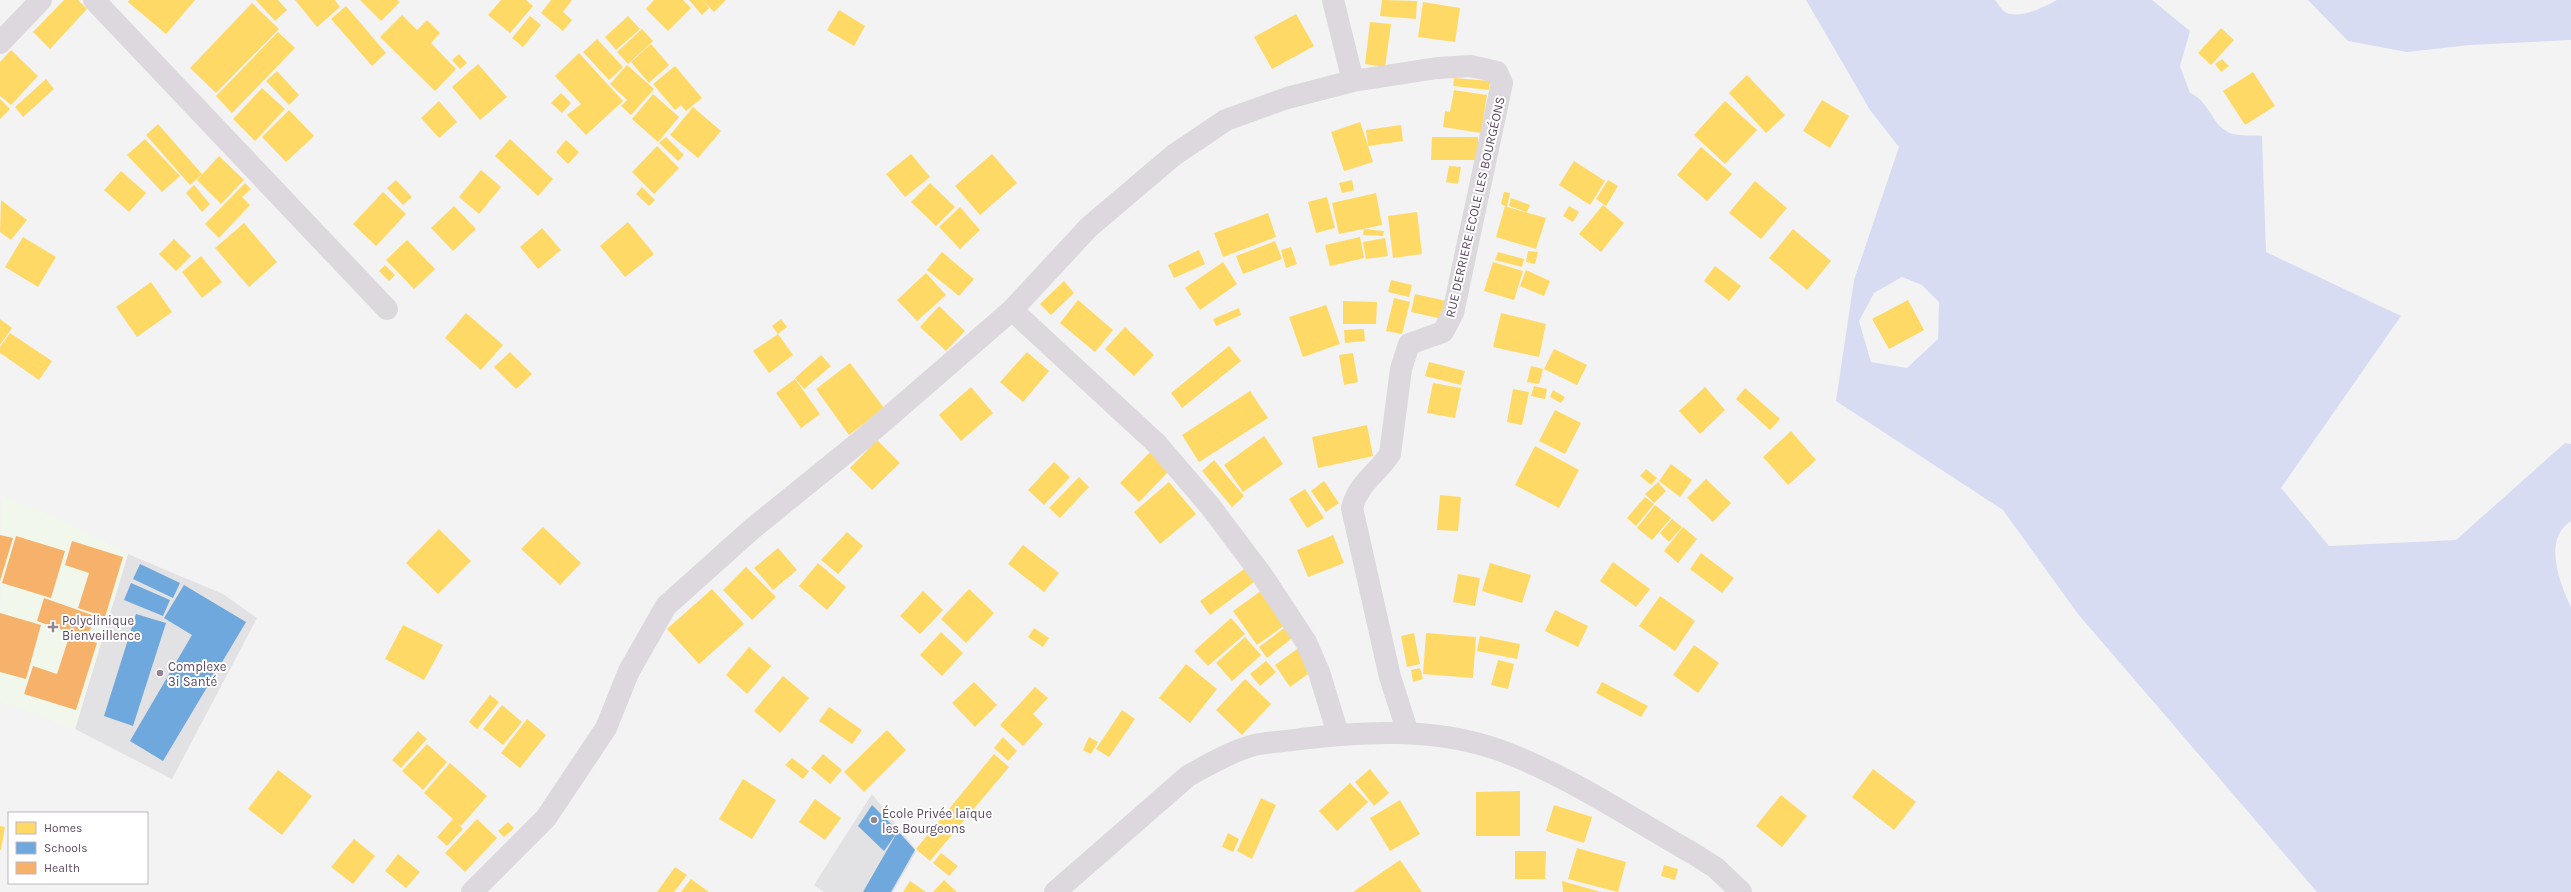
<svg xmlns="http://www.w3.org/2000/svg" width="2571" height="892" font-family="Karla,sans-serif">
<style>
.education{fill:#e2e1e3}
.medical{fill:#f1f8eb}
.green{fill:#d8dcf2;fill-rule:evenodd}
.homes{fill:#ffd966}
.schools{fill:#6fa8dc}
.health{fill:#f6b26b}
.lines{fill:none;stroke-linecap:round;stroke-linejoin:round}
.street{stroke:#dcd8dd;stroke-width:22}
.poi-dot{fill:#928493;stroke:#fff;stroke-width:1.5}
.labels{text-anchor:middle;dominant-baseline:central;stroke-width:4;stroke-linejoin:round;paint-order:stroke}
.street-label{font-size:13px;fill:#5d4960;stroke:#fff}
.poi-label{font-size:13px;fill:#5d4960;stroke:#fff;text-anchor:start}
</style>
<rect width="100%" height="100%" fill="#f3f3f3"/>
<path class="education" d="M128,554L223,594L257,618L172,779L75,729Z
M872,794L914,847L916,852L893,892H824L814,885Z"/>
<path class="medical" d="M1,496L57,518L128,554L75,729L0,701Z"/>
<path class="green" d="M1806,0H1995C1998,4 2002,10 2005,12C2018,20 2045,7 2057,0H2152L2190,31L2180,66L2190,93C2210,101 2212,128 2233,134C2242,136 2253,135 2262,136L2266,252L2401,316L2281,488L2329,546L2456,540L2565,443L2571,444V521C2542,539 2560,584 2571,607V892H2317L2078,614L2003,510L1836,401L1854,280L1899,147L1870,110ZM1902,277L1922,285L1939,302L1938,339L1907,368L1871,362L1859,321L1874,293Z
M2308,0H2571V40L2470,45L2407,52L2348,41Z"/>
<path class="homes" d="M64,0H78L87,9L50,49L33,32Z
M129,0H195L166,34L128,2Z
M256,0H278L287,10L275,21Z
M295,0H335L340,7L317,27Z
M360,0H397L400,2L381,21Z
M501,0H526L533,6L510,33L488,15Z
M551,0H572L563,12L572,20L563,31L541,13Z
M654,0H683L691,8L668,31L646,9Z
M689,0H702L709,8L702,15Z
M702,0H726L714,12Z
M1382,0L1417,1L1416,19L1380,16Z
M1423,2L1460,8L1455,42L1418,37Z
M252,3L279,29L216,93L190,68Z
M346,6L386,53L372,66L331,19Z
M839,10L865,26L854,46L827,30Z
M1296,14L1314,46L1272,69L1254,37Z
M402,15L417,30L427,20L440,33L431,43L456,69L435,91L380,37Z
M530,16L541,25L523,47L512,38Z
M628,16L640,29L616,50L605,37Z
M1370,22L1391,24L1385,67L1365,64Z
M2221,28L2234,40L2211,65L2198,53Z
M642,29L653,41L628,64L617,52Z
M278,32L295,48L232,113L216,96Z
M597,39L623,67L609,80L583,52Z
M651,44L669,65L649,83L631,62Z
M11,50L38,76L11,105L0,96V62Z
M579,53L623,101L586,135L567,115L581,104L555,76Z
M459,54L467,63L460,69L452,60Z
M2222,59L2229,66L2221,72L2215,64Z
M478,64L507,97L480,120L452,87Z
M627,65L654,89L631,115L621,106L627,100L610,84Z
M675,66L702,98L686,111L681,105L675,110L653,84Z
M277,71L299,95L289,105L266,81Z
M2253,72L2275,106L2245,125L2223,91Z
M1747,75L1785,115L1766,133L1729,93Z
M1454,78L1490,81L1489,90L1453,86Z
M46,79L54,89L23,117L15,107Z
M262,88L285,109L255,141L233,119Z
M1454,90L1487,95L1481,133L1443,127L1445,111L1450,112Z
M561,93L571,103L562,113L551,103Z
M653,94L679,117L658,142L632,119Z
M0,99L10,109L0,119Z
M1822,100L1849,116L1830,148L1803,131Z
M439,101L457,122L439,138L421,118Z
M1725,101L1757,130L1725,164L1694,135Z
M693,107L721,131L698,158L670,135Z
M289,110L314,136L286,162L262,137Z
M1360,122L1368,146L1366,130L1401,125L1403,141L1368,146L1373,162L1344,171L1331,132Z
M158,124L202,174L190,185L146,135Z
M666,137L684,155L678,161L659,143Z
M1432,137H1478V160H1431Z
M145,139L180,176L162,192L127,155Z
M510,139L553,179L538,196L495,156Z
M566,140L579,152L568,164L556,152Z
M657,146L679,168L654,194L632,172Z
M1701,147L1732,174L1707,201L1677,175Z
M911,154L930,177L905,197L886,174Z
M992,154L1017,183L980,215L955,186Z
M219,156L244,180L221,204L197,180Z
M1574,161L1605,181L1590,205L1559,185Z
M1449,166L1461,167L1458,184L1446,182Z
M481,170L501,187L479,214L459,197Z
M121,171L146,193L129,212L104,190Z
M396,180L412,197L403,205L387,188Z
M1352,180L1354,190L1342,193L1339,183Z
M1608,180L1618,186L1606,206L1596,199Z
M1755,181L1787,208L1761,239L1729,213Z
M245,183L251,189L242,197L250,205L219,238L205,224Z
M930,183L955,207L936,226L911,202Z
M194,185L210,204L202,212L186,193Z
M642,187L655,200L649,206L636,194Z
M383,192L406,214L376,246L353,224Z
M1504,192L1510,193L1507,207L1546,218L1536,249L1496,237L1505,206L1501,204Z
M1376,193L1382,225L1339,234L1332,203Z
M1327,197L1335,228L1316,233L1308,202Z
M1511,198L1530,205L1527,212L1509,206Z
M1,200L27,220L11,240L0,232Z
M1603,205L1624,223L1601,252L1579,234Z
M454,206L476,229L453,251L431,228Z
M1569,206L1579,212L1573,222L1563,216Z
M960,207L980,230L960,249L939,227Z
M1417,212L1422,254L1393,258L1388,216Z
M1268,213L1276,237L1223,257L1214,233Z
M628,222L654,254L625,277L600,246Z
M244,223L277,262L249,287L215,248Z
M542,228L561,250L538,269L520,247Z
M1364,229L1384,231L1383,236L1363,235Z
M1793,229L1831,261L1807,290L1769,258Z
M23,237L56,257L38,287L5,267Z
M1360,237L1364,258L1330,266L1325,245Z
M1385,238L1388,256L1366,259L1363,242Z
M174,239L191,256L176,271L159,254Z
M407,240L435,269L414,289L386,260Z
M1275,241L1282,259L1243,274L1236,256Z
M1291,247L1297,264L1286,268L1281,250Z
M1199,250L1205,264L1174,278L1168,265Z
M1528,251L1538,252L1535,264L1526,262Z
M942,252L974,279L959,296L927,270Z
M1498,252L1524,259L1522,267L1495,260Z
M201,256L222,282L202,298L182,272Z
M1223,262L1237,284L1200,310L1185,288Z
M1493,262L1523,271L1514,300L1484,291Z
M385,265L395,275L389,281L379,271Z
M1715,266L1741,286L1729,301L1704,281Z
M1526,270L1550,281L1544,296L1520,286Z
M926,273L946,295L917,321L897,300Z
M1391,280L1412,285L1409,297L1388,292Z
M1064,281L1074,293L1051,315L1040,304Z
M151,282L172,312L137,337L116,307Z
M1415,294L1451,302L1447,320L1411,312Z
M1394,298L1410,302L1402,334L1386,331Z
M1078,300L1113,330L1095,352L1060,323Z
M1908,300L1924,330L1889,349L1872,319Z
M1343,301L1377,302L1376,324H1343Z
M1326,305L1340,344L1303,357L1289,317Z
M939,306L965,331L946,351L920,327Z
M1239,308L1241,315L1216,326L1213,319Z
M466,313L503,345L481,370L445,338Z
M1501,313L1546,324L1539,357L1493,347Z
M0,319L12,328L0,345Z
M781,319L787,327L778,334L772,326Z
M1125,327L1154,355L1134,376L1105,349Z
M1364,329L1365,341L1345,343L1344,330Z
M10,333L52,361L39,380L0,353V347Z
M778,334L793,355L769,373L753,351Z
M1229,346L1241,361L1182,408L1171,393Z
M1554,349L1587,365L1577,385L1544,369Z
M510,352L532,374L516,389L494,367Z
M1027,352L1049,371L1023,402L1000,382Z
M1353,353L1358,382L1344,385L1339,355Z
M821,355L831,366L804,389L795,378Z
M1429,362L1465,371L1461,385L1425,376Z
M850,363L884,408L849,435L816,389Z
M1531,366L1543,369L1539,384L1527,382Z
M795,379L820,414L801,428L776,393Z
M1433,383L1461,388L1455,418L1427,413Z
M1534,386L1547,389L1545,399L1531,396Z
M971,387L993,413L961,441L939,415Z
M1705,387L1725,410L1700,434L1679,411Z
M1745,388L1780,419L1770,430L1736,399Z
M1513,389L1529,392L1522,425L1507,422Z
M1553,390L1565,397L1561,403L1550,397Z
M1250,391L1268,418L1199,462L1182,435Z
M1555,410L1581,423L1565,454L1539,441Z
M1367,425L1373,456L1318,468L1312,437Z
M1791,431L1816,460L1788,485L1763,457Z
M1264,436L1283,464L1243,492L1224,465Z
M877,440L900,463L872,490L850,468Z
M1535,446L1579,470L1559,508L1515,485Z
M1152,450L1171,469L1139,502L1120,483Z
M1214,460L1244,496L1232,507L1202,471Z
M1054,462L1070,477L1044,505L1028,490Z
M1671,464L1692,480L1680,497L1659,481Z
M1646,469L1657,478L1651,485L1640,476Z
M1079,477L1089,487L1060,518L1049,508Z
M1706,479L1731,503L1713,522L1687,498Z
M1324,481L1339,503L1326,512L1311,491Z
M1169,482L1196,514L1160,544L1134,512Z
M1658,482L1666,491L1654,503L1645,494Z
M1305,489L1324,518L1307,528L1289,499Z
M1440,495L1461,497L1458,531L1437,530Z
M1645,497L1654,504L1636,526L1627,518Z
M1655,505L1671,518L1652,540L1637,528Z
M1672,519L1682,527L1669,542L1660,533Z
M543,527L581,563L560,585L521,549Z
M1683,527L1697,539L1678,563L1664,551Z
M439,529L471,561L438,594L406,563Z
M847,532L863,546L838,574L821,560Z
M1333,535L1344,563L1308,577L1297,550Z
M1023,545L1059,573L1044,592L1008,564Z
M778,548L797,570L773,590L754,568Z
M1701,553L1734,578L1722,593L1690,569Z
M1613,562L1650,589L1636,607L1600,581Z
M818,563L846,587L827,610L799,586Z
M1490,563L1531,575L1522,603L1482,591Z
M746,567L776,597L752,620L723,590Z
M1244,569L1254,582L1210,615L1200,601Z
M1458,574L1480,578L1475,606L1453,602Z
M1265,588L1289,622L1257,645L1233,611Z
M712,589L744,624L699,664L667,629Z
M969,589L994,613L966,643L941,619Z
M923,591L943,610L920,634L900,616Z
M1660,596L1695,621L1675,651L1639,626Z
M1555,610L1588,626L1578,647L1545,631Z
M1231,618L1245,634L1208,666L1194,651Z
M403,625L443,645L424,680L385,659Z
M1288,625L1296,635L1267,658L1259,647Z
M1034,628L1049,638L1043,647L1028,637Z
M941,632L963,653L942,676L920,655Z
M1414,633L1420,664L1407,667L1401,636Z
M1426,633L1476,637L1473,678L1423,674Z
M1480,636L1520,644L1517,659L1477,651Z
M1245,637L1261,655L1232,681L1216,663Z
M1694,645L1719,663L1698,693L1673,675Z
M749,647L771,666L747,694L726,675Z
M1300,647L1315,669L1290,687L1275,665Z
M1498,660L1514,664L1508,689L1491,685Z
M1266,661L1276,672L1260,686L1250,674Z
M1186,664L1217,689L1190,723L1159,698Z
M1420,668L1423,679L1413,682L1411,670Z
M783,676L809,698L780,733L754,711Z
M1245,679L1271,704L1242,735L1216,710Z
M974,682L997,705L975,727L952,703Z
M1602,682L1648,706L1641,717L1596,693Z
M1035,687L1048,698L1033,714L1043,724L1023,746L1000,725Z
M490,695L499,702L477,729L469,722Z
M502,705L522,722L503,745L483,729Z
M829,707L862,730L852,744L819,721Z
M1122,710L1135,719L1109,757L1096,749Z
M527,719L546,735L520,768L501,753Z
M887,730L906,750L864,792L844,772Z
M418,731L427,739L401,768L392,760Z
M1003,737L1017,751L1008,761L994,748Z
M1089,737L1098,742L1091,754L1083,750Z
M427,744L447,762L423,790L402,771Z
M823,754L842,770L830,784L811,768Z
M994,754L1009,767L930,861L916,849Z
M792,758L809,771L803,779L785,765Z
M450,763L487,796L461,826L457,823L463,829L447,846L437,837L453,819L424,793Z
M1370,769L1389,793L1374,806L1355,782Z
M1873,769L1916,802L1894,830L1852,797Z
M278,770L312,796L282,835L248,809Z
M743,779L776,800L752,839L719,819Z
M1350,783L1368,802L1337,831L1319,811Z
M1520,791V836H1476V792Z
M1781,795L1807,816L1782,847L1756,826Z
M1261,798L1276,805L1252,859L1237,851Z
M815,799L841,818L825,840L799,822Z
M1400,800L1420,834L1390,851L1370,818Z
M1554,805L1592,817L1584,843L1546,831Z
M477,819L497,838L465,872L445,853Z
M508,822L514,828L504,837L498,831Z
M0,826L5,827L1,850H0Z
M1228,833L1239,839L1233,852L1222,847Z
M354,839L375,856L353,884L331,867Z
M1577,848L1626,862L1618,892L1568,879Z
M1515,851H1546L1545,879H1515Z
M941,853L958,866L949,876L933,863Z
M398,854L420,872L406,888L385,871Z
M1400,860L1422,892H1353Z
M1664,865L1678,869L1675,880L1661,876Z
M675,867L687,875L674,892H657Z
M691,879L709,892H681Z
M944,880L957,892H933Z
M910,881L926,892H903Z
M1562,881L1601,892H1563Z"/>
<path class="schools" d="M140,564L180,583L173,598L133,579Z
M131,583L170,600L163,616L124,600Z
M184,585L246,622L163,761L130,741L192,635L164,618Z
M136,614L166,623L133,726L104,716Z
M872,805L898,831L884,851L858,826Z
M898,831L915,850L891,892H863Z"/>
<path class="health" d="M0,535L13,538L0,581Z
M16,536L65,551L51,598L2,583Z
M72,541L123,557L105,617L78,608L89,573L65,565Z
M44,598L95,616L87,639L37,621Z
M0,613L41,625L26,679L0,672Z
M70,634L97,643L76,710L24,694L33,666L57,674Z"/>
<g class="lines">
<path class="street" d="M94,0L387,309
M1333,0L1353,81
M0,43L41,0
M1012,310L1156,443L1210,506L1264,578L1306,642L1319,672L1338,734
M472,892L546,818L606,728L629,671L666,606L752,529L863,439L1012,310L1089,227L1174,155L1226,120L1287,98L1353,81L1437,68L1471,66L1497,72L1502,83L1453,313L1443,332L1409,344L1401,369L1390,454C1377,474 1358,483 1352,508L1390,677L1408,733
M1055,892L1188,776C1208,765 1230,752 1251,746C1264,742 1280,742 1293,740C1361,731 1434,727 1499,750C1564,773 1634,820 1694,854L1716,868L1741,892"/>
</g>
<g class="poi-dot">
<path d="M51 621h4v4h4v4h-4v4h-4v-4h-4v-4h4z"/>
<circle cx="160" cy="673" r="4"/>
<circle cx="874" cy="820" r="4"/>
</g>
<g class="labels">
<g class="street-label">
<text transform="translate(1475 207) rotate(-77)">RUE DERRIERE ECOLE LES BOURGÉONS</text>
</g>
<g class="poi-label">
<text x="62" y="620">Polyclinique<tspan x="62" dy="15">Bienveillence</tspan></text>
<text x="168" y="666">Complexe<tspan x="168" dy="15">3i Santé</tspan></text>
<text x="882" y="813">École Privée laïque<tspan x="882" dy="15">les Bourgeons</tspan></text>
</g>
</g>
<rect x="8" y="812" width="140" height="72" fill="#ffffff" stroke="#beb6bf"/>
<rect x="16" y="822" width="20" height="12" fill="#ffd966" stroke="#beb6bf"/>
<text x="44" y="832" font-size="12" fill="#5d4960">Homes</text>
<rect x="16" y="842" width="20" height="12" fill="#6fa8dc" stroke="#beb6bf"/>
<text x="44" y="852" font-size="12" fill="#5d4960">Schools</text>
<rect x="16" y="862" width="20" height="12" fill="#f6b26b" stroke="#beb6bf"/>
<text x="44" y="872" font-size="12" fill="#5d4960">Health</text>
</svg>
